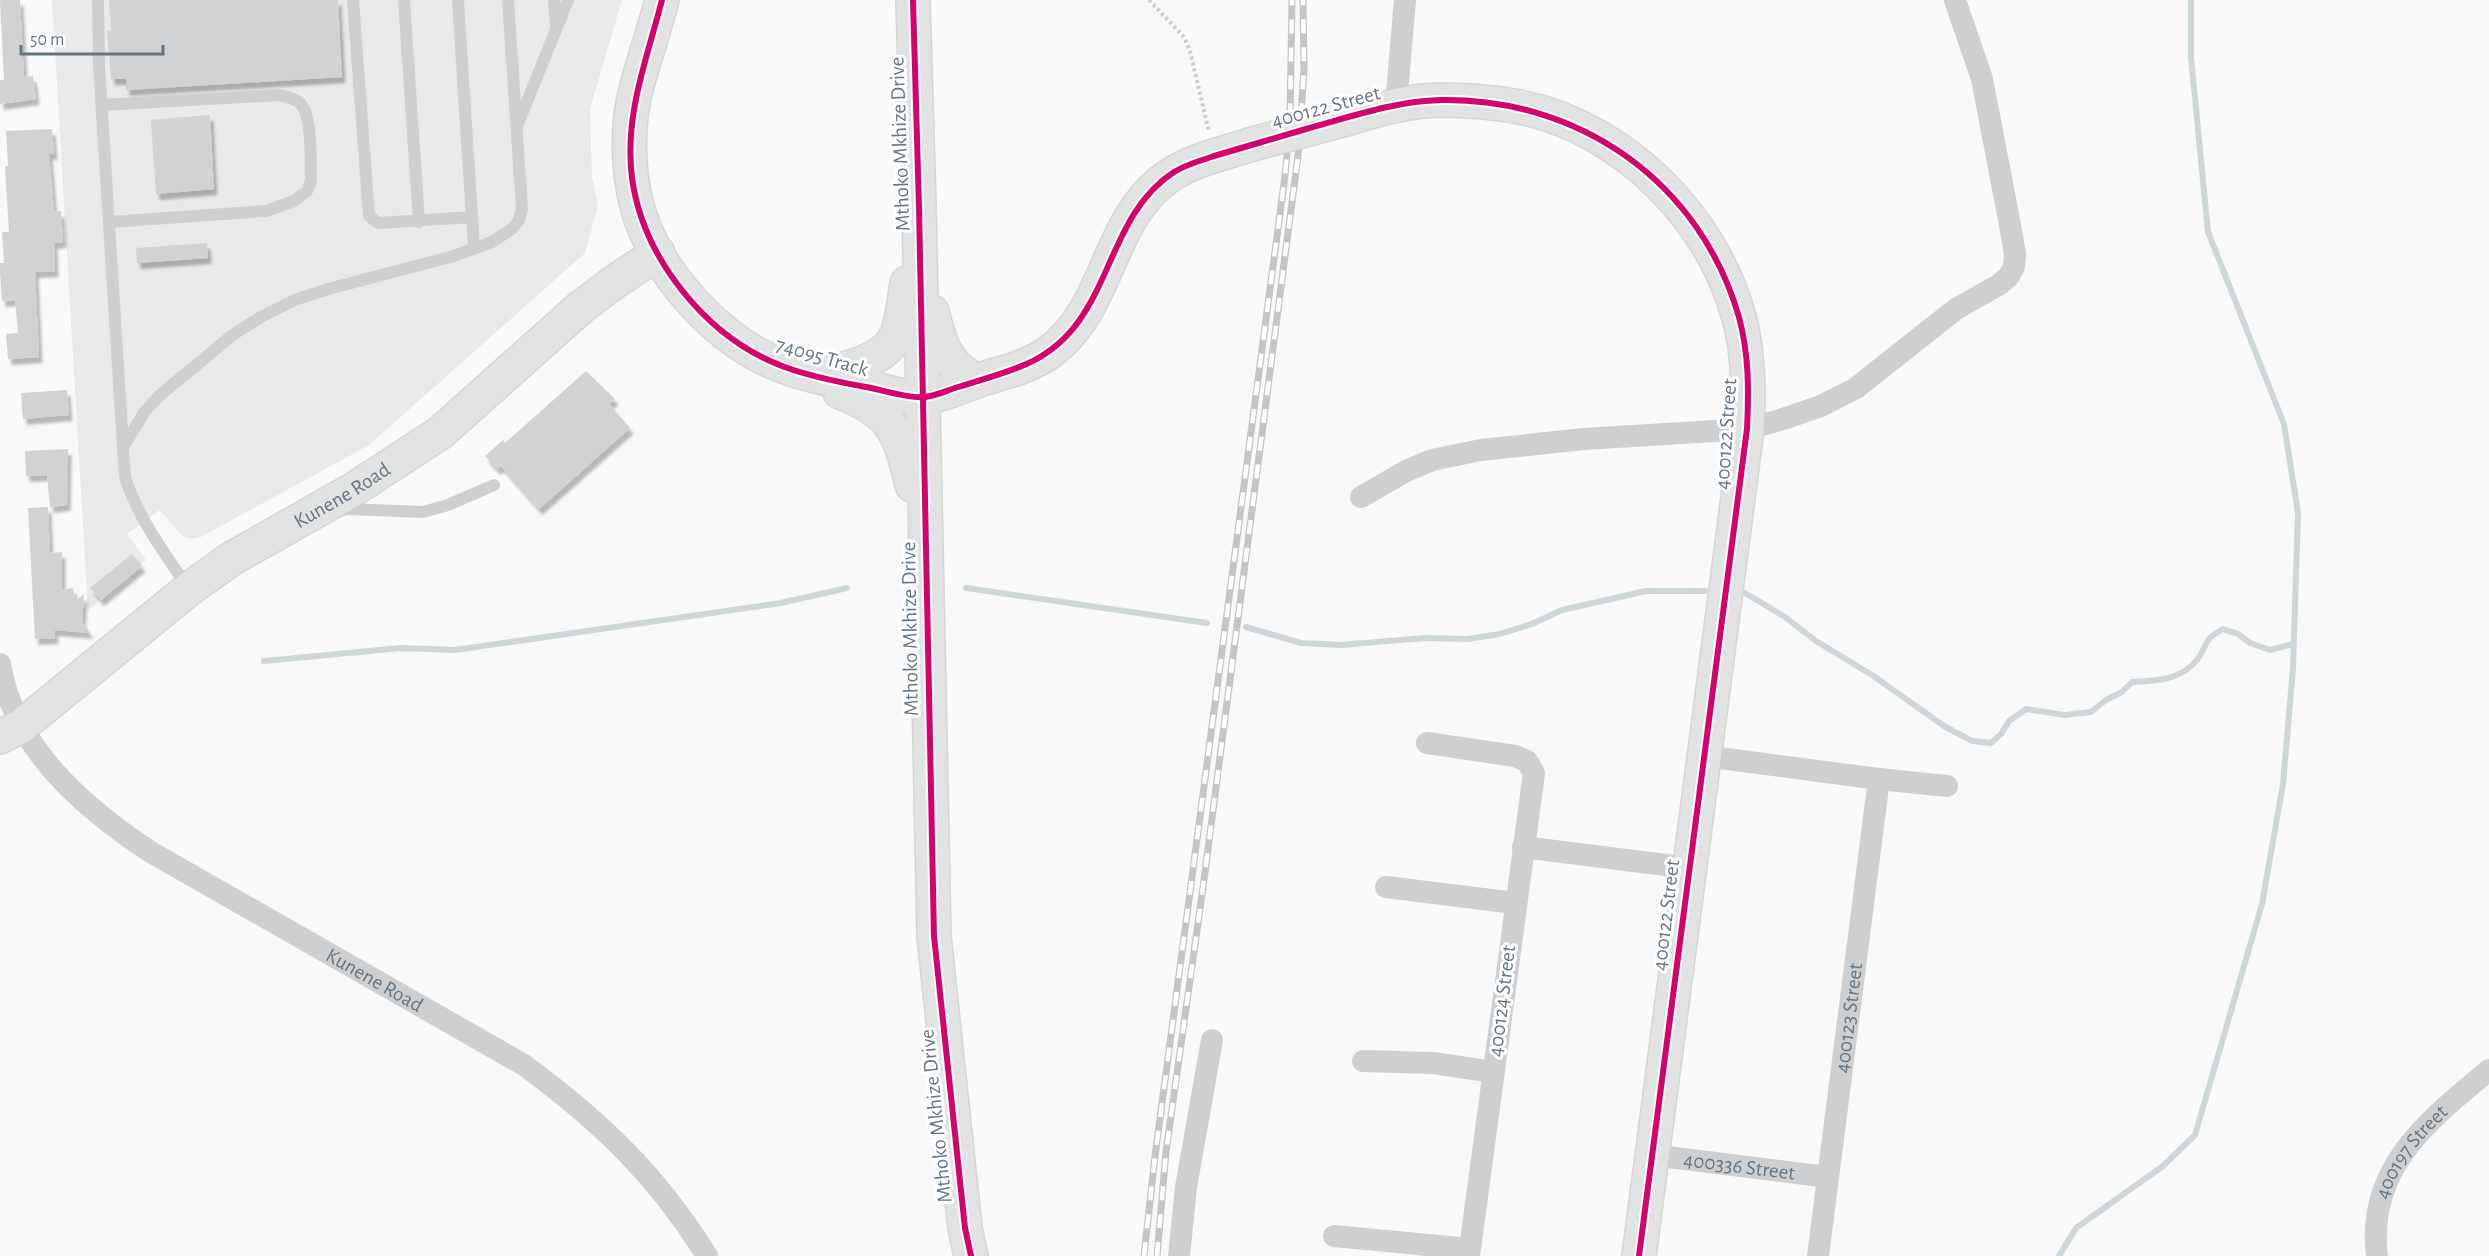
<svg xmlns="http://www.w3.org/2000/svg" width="2489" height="1256" font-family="'Alegreya Sans',sans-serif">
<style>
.built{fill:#e8e9e9}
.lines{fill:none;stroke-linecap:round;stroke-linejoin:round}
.stream{stroke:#ced6d9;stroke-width:6}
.building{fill:#d0d2d3;filter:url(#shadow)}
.secondary-casing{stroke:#d5d6d7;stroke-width:36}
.path{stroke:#cbcccd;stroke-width:4;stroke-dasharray:3 3;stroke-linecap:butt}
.lane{stroke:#cecfd0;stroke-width:12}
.street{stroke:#cecfd0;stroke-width:22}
.secondary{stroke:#e1e2e2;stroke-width:33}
.rail-casing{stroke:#c3c5c6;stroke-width:7}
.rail{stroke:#fff;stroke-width:4.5;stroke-dasharray:14;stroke-linecap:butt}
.secondary-bridge-casing{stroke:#d5d6d7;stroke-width:36;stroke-linecap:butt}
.secondary-bridge{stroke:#e1e2e2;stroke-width:33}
.cycleway-casing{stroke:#fff;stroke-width:10}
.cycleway{stroke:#d6006c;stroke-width:6}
.labels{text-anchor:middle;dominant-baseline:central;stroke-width:6;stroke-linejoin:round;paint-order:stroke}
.street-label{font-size:21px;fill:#657683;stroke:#fff}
</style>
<defs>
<filter id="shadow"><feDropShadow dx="3.5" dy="6" stdDeviation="1.5" flood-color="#0004"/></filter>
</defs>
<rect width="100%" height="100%" fill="#f9f9f9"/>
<path class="built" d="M52,0H622L590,109L592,177L598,206L585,253L369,445L201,537L192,539L182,536L160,510L127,534L146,560L88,610Z"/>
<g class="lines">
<path class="stream" d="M966,588L1207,623
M1745,593L1785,617L1816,641L1872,675L1944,726L1972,741L1991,743L2001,734L2009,721L2026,709L2065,715L2091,712L2106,700L2122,692L2132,682C2156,681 2181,680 2197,660C2210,643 2200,642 2223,629L2238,634L2250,643L2270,650L2293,644
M1246,627L1301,643L1341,645L1425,638L1468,639L1500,634L1532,624L1562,610L1646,591H1705
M264,661L401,648L455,650L781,603L847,588
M2059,1256L2076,1228L2163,1166L2195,1135L2262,904L2283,784L2293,668L2298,513L2284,424L2208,232L2191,57V0"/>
</g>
<path class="building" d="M0,0H20L24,77L33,76L36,99L0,104V80H4Z
M109,0H338L342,77L126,90V79H111L107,30L111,31Z
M210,115L214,189L156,194L151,120Z
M52,129L54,154H49L54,212L61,211L63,242L54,243L55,271L35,272L39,357L8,359L6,334L18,333L15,300L2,301L0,272V263H4L2,232H9L5,166H8L6,131Z
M207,243L208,258L137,263L136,248Z
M586,371L615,399L609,404L630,428L539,509L501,466L497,469L485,456L503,440L505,443Z
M67,390L69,415L23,419L21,393Z
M68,449L67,505L50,507L47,475L26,476L25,451Z
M48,507L50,553L62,552V590L73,588L75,601L84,594L82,622L90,633L54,630L55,638L35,639L28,508Z
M132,554L142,566L101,600L90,588Z"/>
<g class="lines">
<g class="secondary-casing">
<g id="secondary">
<path d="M662,0C654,31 643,62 635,93C626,132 628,182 641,219C663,280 722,344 783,366C810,376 839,382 867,387C884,391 904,398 922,398C936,398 970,383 985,378C1007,372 1033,365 1051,351C1108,308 1107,226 1161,182C1186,161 1219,155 1249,145"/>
<path d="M913,0L919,207L934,936L965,1228L971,1256"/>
<path d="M1346,119C1376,110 1407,101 1439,100C1466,100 1493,102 1520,107C1624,128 1714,219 1740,321C1749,356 1749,393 1747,429L1639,1256"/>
<path d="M932,312C941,345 944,363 976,381"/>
<path d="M819,376C845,368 885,362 897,334C903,319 904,300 907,283"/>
<path d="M840,392C894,413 899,432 912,485"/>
<path id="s5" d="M0,737L20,727L189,589L231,559L351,491L440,433L580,308L613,283L658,253"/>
</g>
</g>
<path class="path" d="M1149,0L1184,37L1190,51L1209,132"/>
<path class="lane" d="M98,0L99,66L125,477C138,518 164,552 188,588
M353,0L369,216L378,223L472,217
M404,0L419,222
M458,0L474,249
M554,0L556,26
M102,105L279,95C287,97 295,98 301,104C313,119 310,161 311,180L307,191L294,201L266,211L109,222
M518,124L568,0
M124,446L145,411L160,395L234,334L261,317L297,299L332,288L454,256L492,242L513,228L519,220L522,209L508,0
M336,512L347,509L423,512L448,505L494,485"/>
<g class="street">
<path d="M1396,105L1405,0"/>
<path d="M1361,497L1406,471L1432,460L1481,450L1584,439L1747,429L1780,420L1821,406L1856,388L1956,309L2000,284L2009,276L2014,267L2015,254L2010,225L1982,79L1955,0"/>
<path id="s1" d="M0,664C13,747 83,807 149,851L524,1065C600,1121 657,1175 707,1256"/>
<path d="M1427,743L1515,756L1527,761L1534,773L1469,1256"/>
<path d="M1704,756L1879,779L1947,786"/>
<path d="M1523,847L1689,868"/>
<path d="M1386,887L1515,903"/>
<path d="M1363,1061L1433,1063L1493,1072"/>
<path id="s2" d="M1652,1155L1828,1177"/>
<path d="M1334,1236L1470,1249"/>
<path d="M1179,1256L1186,1187L1212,1040"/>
<path id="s3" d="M1818,1256L1879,779"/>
<path id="s4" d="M2377,1256C2366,1168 2428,1121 2489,1070"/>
</g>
<use href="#secondary" class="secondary"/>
<g class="rail-casing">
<path id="rail" d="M1144,1256L1155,1156L1285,176L1290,118L1292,0
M1157,1256L1166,1152L1204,880L1298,156L1304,70L1303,0"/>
</g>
<use href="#rail" class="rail"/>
<g class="secondary-bridge-casing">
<path id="secondary-bridge" d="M1249,145L1346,119"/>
</g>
<use href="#secondary-bridge" class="secondary-bridge"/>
<g class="cycleway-casing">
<path id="cycleway" d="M662,0C647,59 624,115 632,178C643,258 706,337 782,366C808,376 838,382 866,387C882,390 910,399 925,397C936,396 948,390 958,387C980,380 1003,374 1024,365C1115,327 1100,220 1174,172C1187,164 1200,161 1214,156C1245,147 1275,138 1306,129C1350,117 1395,101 1441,100C1580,98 1700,182 1739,317C1749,354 1749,392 1747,429L1639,1256
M913,0L919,207L934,936L965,1228L971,1256"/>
</g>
<use href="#cycleway" class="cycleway"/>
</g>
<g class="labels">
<g class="street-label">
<text transform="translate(1326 107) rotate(-15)">400122 Street</text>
<text transform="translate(900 144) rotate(-92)">Mthoko Mkhize Drive</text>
<text transform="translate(822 357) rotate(16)">74095 Track</text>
<text transform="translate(1726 434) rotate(-86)">400122 Street</text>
<text stroke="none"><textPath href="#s5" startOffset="420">Kunene Road</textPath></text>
<text transform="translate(910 629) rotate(-91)">Mthoko Mkhize Drive</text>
<text transform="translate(1666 915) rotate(-83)">400122 Street</text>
<text stroke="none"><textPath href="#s1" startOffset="506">Kunene Road</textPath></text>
<text transform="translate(1502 1001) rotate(-83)">400124 Street</text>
<text stroke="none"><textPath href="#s3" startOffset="240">400123 Street</textPath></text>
<text transform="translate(936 1116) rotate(-96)">Mthoko Mkhize Drive</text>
<text stroke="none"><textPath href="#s4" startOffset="114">400197 Street</textPath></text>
<text stroke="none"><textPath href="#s2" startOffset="88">400336 Street</textPath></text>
</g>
</g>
<path d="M21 45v9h142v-9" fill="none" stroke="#657683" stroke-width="3"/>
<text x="30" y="45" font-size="18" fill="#657683" stroke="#ffffff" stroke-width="4.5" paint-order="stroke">50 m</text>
</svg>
